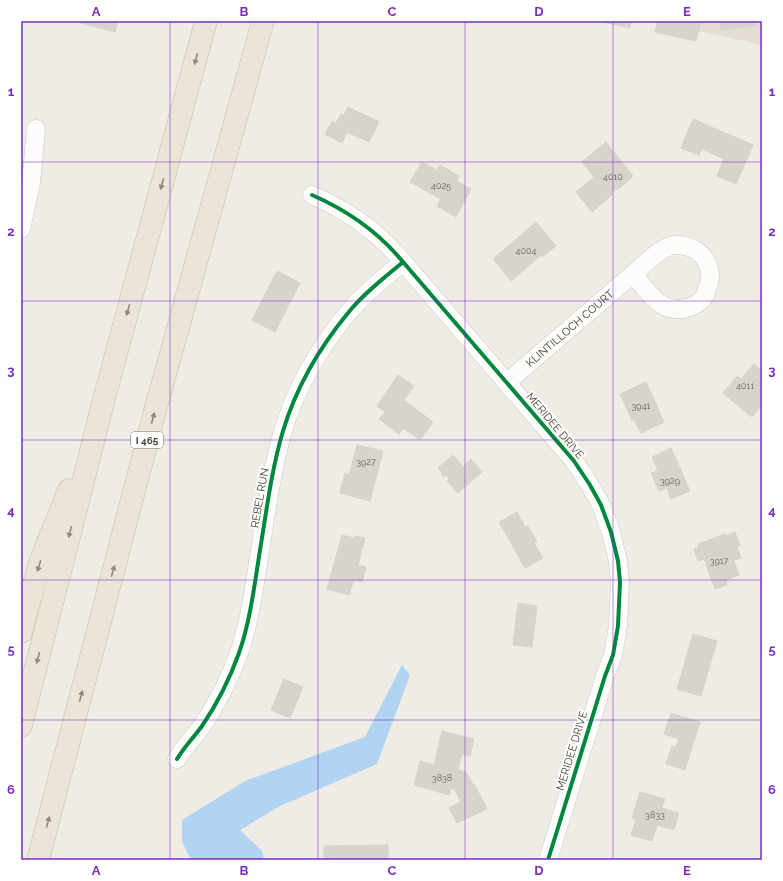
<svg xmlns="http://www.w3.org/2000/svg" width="783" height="881" font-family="Raleway,sans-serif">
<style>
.residential{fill:#e3ded1}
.water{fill:#b0d4f1}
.building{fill:#d7d4cd;stroke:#d6d3cb}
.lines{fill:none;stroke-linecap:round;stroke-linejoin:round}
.minor-casing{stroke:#ccc9c3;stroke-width:19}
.motorway-casing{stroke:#c9bb9e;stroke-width:23}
.minor{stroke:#fcfcfb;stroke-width:18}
.motorway{stroke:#ebe5d7;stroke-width:22}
.cycleway-casing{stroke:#fff;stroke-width:6}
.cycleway{stroke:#00873e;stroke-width:4}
.oneway{fill:#8f897c}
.grid{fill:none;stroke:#7b2cbf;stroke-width:1;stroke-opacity:0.55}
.labels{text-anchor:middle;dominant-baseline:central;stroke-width:4;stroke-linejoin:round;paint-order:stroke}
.number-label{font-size:9px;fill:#6a6459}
.shield{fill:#fff;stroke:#7c776f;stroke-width:1}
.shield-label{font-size:10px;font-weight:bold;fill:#443d31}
.street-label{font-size:11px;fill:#443d31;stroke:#fff}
.neatline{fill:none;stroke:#7b2cbf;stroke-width:1.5}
.grid-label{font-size:13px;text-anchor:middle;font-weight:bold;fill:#7b2cbf}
</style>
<rect width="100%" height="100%" fill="#eeece5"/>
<path class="residential" d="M655,21H762V45Z"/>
<path class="water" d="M402,665L410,675L377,764L280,806L240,830L262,851L264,860H191L182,841V820L245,781L365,737Z"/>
<path class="building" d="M82,21H118L115,32L81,23Z
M603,21H631L630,28L603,22Z
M658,21H701L696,41L655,32Z
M719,21H755L756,25L721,30Z
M348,107L379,122L369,142L347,132L342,143L325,134L332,121L336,123L341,114L344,115Z
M693,119L753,145L736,184L717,176L724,159L702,149L699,155L681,148Z
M606,142L633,176L619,189L618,188L611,193L613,194L592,212L576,192L594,177L582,162Z
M422,162L437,170L440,165L459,176L457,181L471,189L456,217L437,206L441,199L410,182Z
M536,222L556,246L542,257L541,255L511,281L493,259Z
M277,271L300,283L275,332L252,320Z
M754,364L761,370H762V405L752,417L723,393L737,376L741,379Z
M398,375L414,386L404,400L433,422L420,440L403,428L399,434L379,419L385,412L377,406Z
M646,382L664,422L641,433L634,419L632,420L620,394Z
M357,445L383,451L370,501L340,493L345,473L349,475Z
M671,448L690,491L671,499L667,488L659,491L651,473L658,471L652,457Z
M453,455L463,467L471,459L482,472L458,493L447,481L449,479L446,475L444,477L441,474L442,473L438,468Z
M517,512L525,527L528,526L537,542L534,543L543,558L525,568L499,522Z
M735,532L740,546L737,547L741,558L734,560L739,575L726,580L727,585L715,589L704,559L698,561L694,549L699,547L698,544L725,534V536Z
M342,535L354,538L355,536L365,538L358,565L366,567L362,582L354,580L349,595L327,589Z
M518,603L537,606L532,647L513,645Z
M693,634L717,641L701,696L677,689Z
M284,679L303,687L290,718L271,710Z
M671,713L700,722L685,770L666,764L672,746L676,747L679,739L664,734Z
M442,731L474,739L470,756L462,754L458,770L466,772L474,786V784L487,809L457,823L449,808L461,802L455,790L451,788L449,795L414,785L420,761L434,765Z
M640,792L665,799L662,808L679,813L674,830L657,825L652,841L631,835L636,819L632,818Z
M388,845V860H324V846Z"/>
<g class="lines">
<g class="minor-casing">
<g id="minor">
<path d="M312,195C344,209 373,228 397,255L574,461L590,485L601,505L611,532L618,561L620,582L618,626L613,655L605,676L548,860"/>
<path d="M21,229L31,183L36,129"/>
<path d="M673,245C692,244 708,254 710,274C710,281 709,285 706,291C706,292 706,294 706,294C698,309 676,313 662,305C653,300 640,282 633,274C645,264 657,250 673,245Z"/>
<path id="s1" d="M506,383L633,274"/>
<path d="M177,759C184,747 194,737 202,726C217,704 230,678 239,653C251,619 255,580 261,544C267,507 272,468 283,431C296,388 319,348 348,313C363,294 384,278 403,262"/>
</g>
</g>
<g class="motorway-casing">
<path id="motorway" d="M21,632L40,562L69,490
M21,726L104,399L206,21
M38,860L155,411L263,21"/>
</g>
<use href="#minor" class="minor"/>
<use href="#motorway" class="motorway"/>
<g class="cycleway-casing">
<path id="cycleway" d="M312,195C344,209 373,228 397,255L574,461L590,485L601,505L611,532L618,561L620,582L618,626L613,655L605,676L548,860
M177,759C184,747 194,737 202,726C217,704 230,678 239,653C251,619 255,580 261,544C267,507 272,468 283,431C296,388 319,348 348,313C363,294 384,278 403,262"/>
</g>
<use href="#cycleway" class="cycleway"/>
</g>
<defs><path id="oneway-solid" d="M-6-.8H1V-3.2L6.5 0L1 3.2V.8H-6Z"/></defs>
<g class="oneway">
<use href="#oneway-solid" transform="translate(196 59) rotate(105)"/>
<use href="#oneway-solid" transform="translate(162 184) rotate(105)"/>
<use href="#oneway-solid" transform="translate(128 310) rotate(105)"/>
<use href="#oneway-solid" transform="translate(153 418) rotate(-75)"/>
<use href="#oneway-solid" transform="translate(70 532) rotate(104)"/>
<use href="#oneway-solid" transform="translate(39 566) rotate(107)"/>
<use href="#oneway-solid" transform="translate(113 571) rotate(-75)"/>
<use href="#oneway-solid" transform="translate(38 658) rotate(104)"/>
<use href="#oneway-solid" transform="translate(81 696) rotate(-75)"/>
<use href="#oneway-solid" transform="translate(48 822) rotate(-75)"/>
</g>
<path class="grid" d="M170,21V860M318,21V860M465,21V860M613,21V860M21,162H762M21,301H762M21,440H762M21,580H762M21,720H762"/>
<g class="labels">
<g class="number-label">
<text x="613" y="177">4010</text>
<text x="441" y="186">4025</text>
<text x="526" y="251">4004</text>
<text x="745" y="386">4011</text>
<text x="641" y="406">3941</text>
<text x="366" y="462">3927</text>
<text x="670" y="481">3929</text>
<text x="719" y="561">3917</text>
<text x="442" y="778">3838</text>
<text x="655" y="815">3833</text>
</g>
<rect class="shield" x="131" y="432" width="32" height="16" rx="3"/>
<g class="shield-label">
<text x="147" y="440">I 465</text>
</g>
<g class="street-label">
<text stroke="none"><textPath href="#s1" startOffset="84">KLINTILLOCH COURT</textPath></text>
<text transform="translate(555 426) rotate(50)">MERIDEE DRIVE</text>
<text transform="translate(260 498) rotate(-80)">REBEL RUN</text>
<text transform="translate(572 751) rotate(-73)">MERIDEE DRIVE</text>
</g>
</g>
<rect width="783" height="881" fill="none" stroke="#ffffff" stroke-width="44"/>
<rect x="22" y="22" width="739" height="837" class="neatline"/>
<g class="grid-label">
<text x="96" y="16">A</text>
<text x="244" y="16">B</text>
<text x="392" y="16">C</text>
<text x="539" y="16">D</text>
<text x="687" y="16">E</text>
<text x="11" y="96">1</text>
<text x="772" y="96">1</text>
<text x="11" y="236">2</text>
<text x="772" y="236">2</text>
<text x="11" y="375">3</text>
<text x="772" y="375">3</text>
<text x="11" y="515">4</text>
<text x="772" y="515">4</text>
<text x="11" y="654">5</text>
<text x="772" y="654">5</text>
<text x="11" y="794">6</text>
<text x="772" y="794">6</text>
<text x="96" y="875">A</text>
<text x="244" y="875">B</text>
<text x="392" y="875">C</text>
<text x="539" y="875">D</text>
<text x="687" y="875">E</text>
</g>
</svg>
